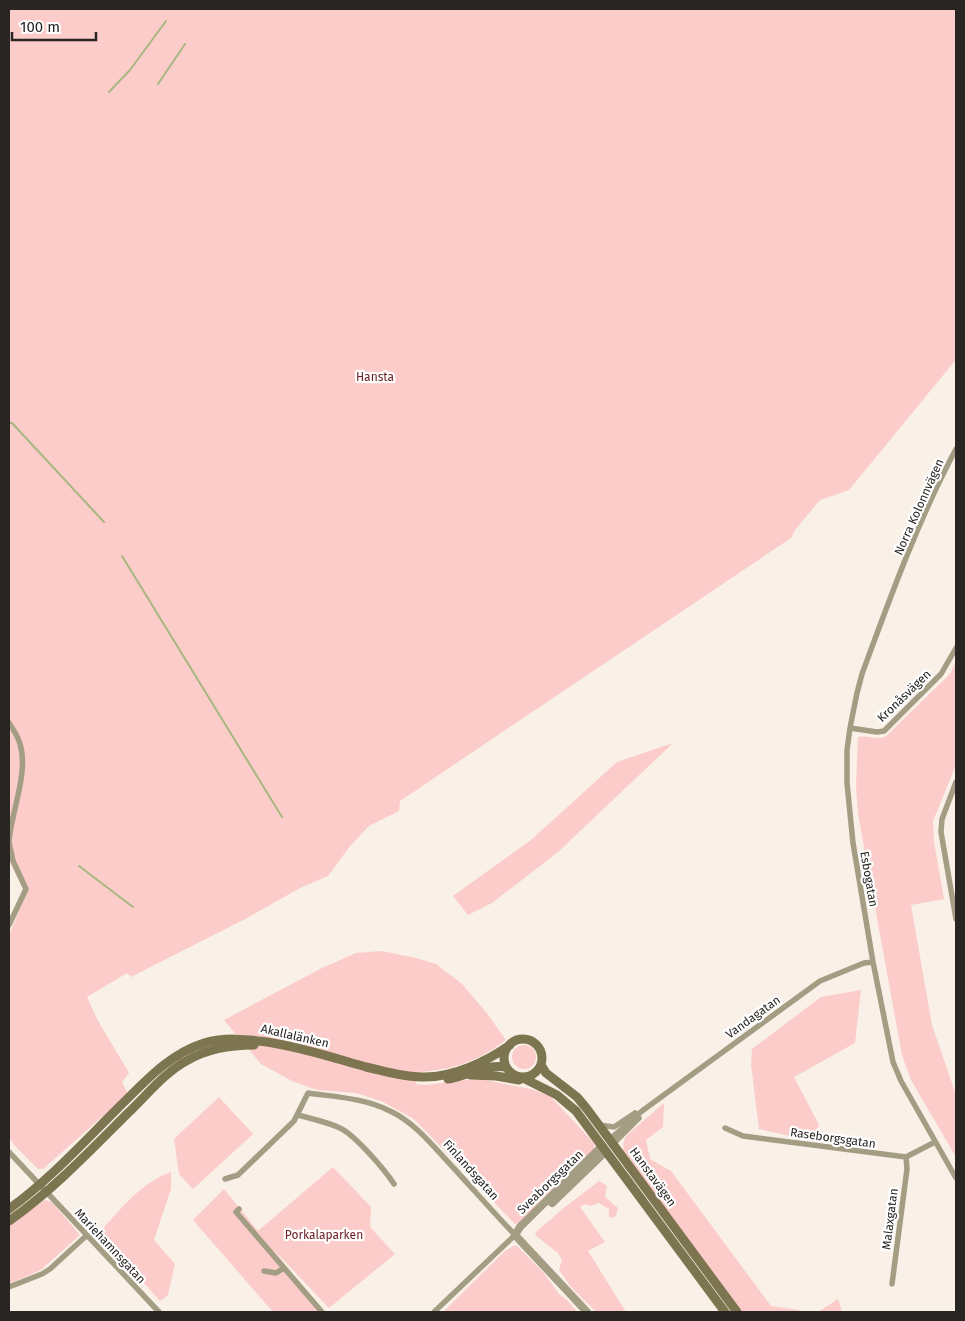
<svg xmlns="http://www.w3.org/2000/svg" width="965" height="1321" font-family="'Fira Sans',sans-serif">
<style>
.green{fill:#fbccca}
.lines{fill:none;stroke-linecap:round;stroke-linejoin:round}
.stream{stroke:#a7b77f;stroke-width:2}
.minor{stroke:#a39d84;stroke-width:5.5}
.tertiary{stroke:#a39d84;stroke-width:8}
.secondary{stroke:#7d7550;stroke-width:9}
.labels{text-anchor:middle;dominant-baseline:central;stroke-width:4.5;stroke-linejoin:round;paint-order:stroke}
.park-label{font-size:12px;fill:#691c21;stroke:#fff}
.street-label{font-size:12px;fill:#282522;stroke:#fff}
</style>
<rect width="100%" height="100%" fill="#f9f0e7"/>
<path class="green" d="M9,9H956V362H954L849,490L820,500L795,530L791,538L400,801L399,811L369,826L350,846L328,876L300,888L247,918L131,977L127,973L87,997L97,1019L129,1073L122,1082L128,1094L43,1169H38L15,1146L9,1137V935L27,892L17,877L9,860Z
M956,661V765L933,821L934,842L944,899L911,905L932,1025L956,1095V1157L911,1080L902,1055L858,814L856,786L858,737C867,735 876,740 885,737L950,674Z
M673,743L558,852L492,903L468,915L453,896L531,840L617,762Z
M382,951L416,958L436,964L462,984L486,1012L506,1040C478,1061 453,1070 418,1072L416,1084L428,1085L453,1081L480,1079L531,1089L550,1096L595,1144L593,1151L521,1223L515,1224L414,1119L383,1102L356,1093L317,1090L292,1081L261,1064L224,1020L322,968L356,953Z
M861,990L855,1043L794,1077L819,1125L813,1141L759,1129L751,1064L752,1049L821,997Z
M512 1057a12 12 0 1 1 24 0a12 12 0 1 1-24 0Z
M219,1097L253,1134L193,1189L179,1174L174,1139Z
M664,1103L663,1127L646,1140L650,1159L671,1171L771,1306L810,1312H742L624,1153L623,1144L626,1136Z
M333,1167L371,1207L370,1227L395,1254L329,1308L273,1249L322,1312H273L193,1220L224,1189L258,1231Z
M171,1172V1189L154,1240L175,1264L168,1295L160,1301L99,1233C120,1210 140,1183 171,1172Z
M599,1181L607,1186L605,1197L618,1208L616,1216L612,1218L609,1216V1209L599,1203L590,1206L585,1204L580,1207L605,1242L588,1251L626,1312H596L571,1287L559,1270L562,1260L558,1253L535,1235L536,1232L565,1207Z
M45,1200L52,1202L80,1235L41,1270L9,1284V1225Z
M513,1246H517L543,1272L559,1294L567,1300L577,1312H443L505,1251Z
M838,1299L842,1312H818Z"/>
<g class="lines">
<path class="stream" d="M158,84L185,44
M109,92L130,70L166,21
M9,423H12L104,522
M122,556L282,817
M79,866L133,907"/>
<path class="minor" d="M956,449C918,520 890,598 862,674L857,693L850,728L847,750V783L853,843L873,962L893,1062L901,1081L956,1178
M9,723C13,729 18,736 20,744C29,773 11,812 9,842
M850,728L877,732L884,731L941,674L956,648
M956,782L942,819L941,832L956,919
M9,842L13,861L26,889L9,925
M298,1115C312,1119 327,1122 340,1128C355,1135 385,1170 394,1184
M599,1125L614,1127L635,1113
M725,1128L743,1136L906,1157L935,1142
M610,1139L642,1111L820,981L864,963L873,962
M613,1144L639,1118
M9,1152L159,1312
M225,1179L238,1175L294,1121L308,1093C336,1097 364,1098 390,1111C414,1122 432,1145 450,1164C472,1188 493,1212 515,1235L434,1312
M239,1209L236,1212L322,1312
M264,1271L276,1273L284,1268
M892,1284L907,1169L906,1157
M9,1287L42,1274L50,1269L86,1236"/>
<path class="tertiary" d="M552,1203L606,1151
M515,1235L520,1227L602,1146
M515,1235L587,1312"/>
<path class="secondary" d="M504 1058a19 19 0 1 1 38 0a19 19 0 1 1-38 0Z
M541,1065L546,1073L577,1097L587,1109L737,1312
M470,1075L496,1076L519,1080
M523,1078L557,1095L576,1111L725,1312
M448,1079C467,1076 486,1064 506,1067
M9,1209C49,1180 82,1144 117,1109C144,1083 167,1055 204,1043C225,1037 245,1039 267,1042C301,1047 334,1058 366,1067C384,1071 403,1077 422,1077C452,1078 486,1062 510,1045
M9,1221C53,1190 90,1151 128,1113C147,1095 165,1072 188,1060C209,1048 231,1045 254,1045"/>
</g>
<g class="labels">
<g class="park-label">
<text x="375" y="377">Hansta</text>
<text x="324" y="1235">Porkalaparken</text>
</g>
<g class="street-label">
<text transform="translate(919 507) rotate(-66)">Norra Kolonnvägen</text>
<text transform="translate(904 696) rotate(-44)">Kronåsvägen</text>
<text transform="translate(869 879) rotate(80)">Esbogatan</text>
<text transform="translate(753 1017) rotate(-36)">Vandagatan</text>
<text transform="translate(295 1036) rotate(13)">Akallalänken</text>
<text transform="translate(833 1138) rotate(8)">Raseborgsgatan</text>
<text transform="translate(471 1170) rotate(48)">Finlandsgatan</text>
<text transform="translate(653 1177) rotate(54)">Hanstavägen</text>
<text transform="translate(550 1182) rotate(-44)">Sveaborgsgatan</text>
<text transform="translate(890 1219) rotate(-83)">Malaxgatan</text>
<text transform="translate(110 1246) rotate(47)">Mariehamnsgatan</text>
</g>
</g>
<rect width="965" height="1321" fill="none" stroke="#282522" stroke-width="20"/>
<path d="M12 32v8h84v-8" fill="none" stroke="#282522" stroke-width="2.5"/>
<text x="20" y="32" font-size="15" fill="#282522" stroke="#ffffff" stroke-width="4" paint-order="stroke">100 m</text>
</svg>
